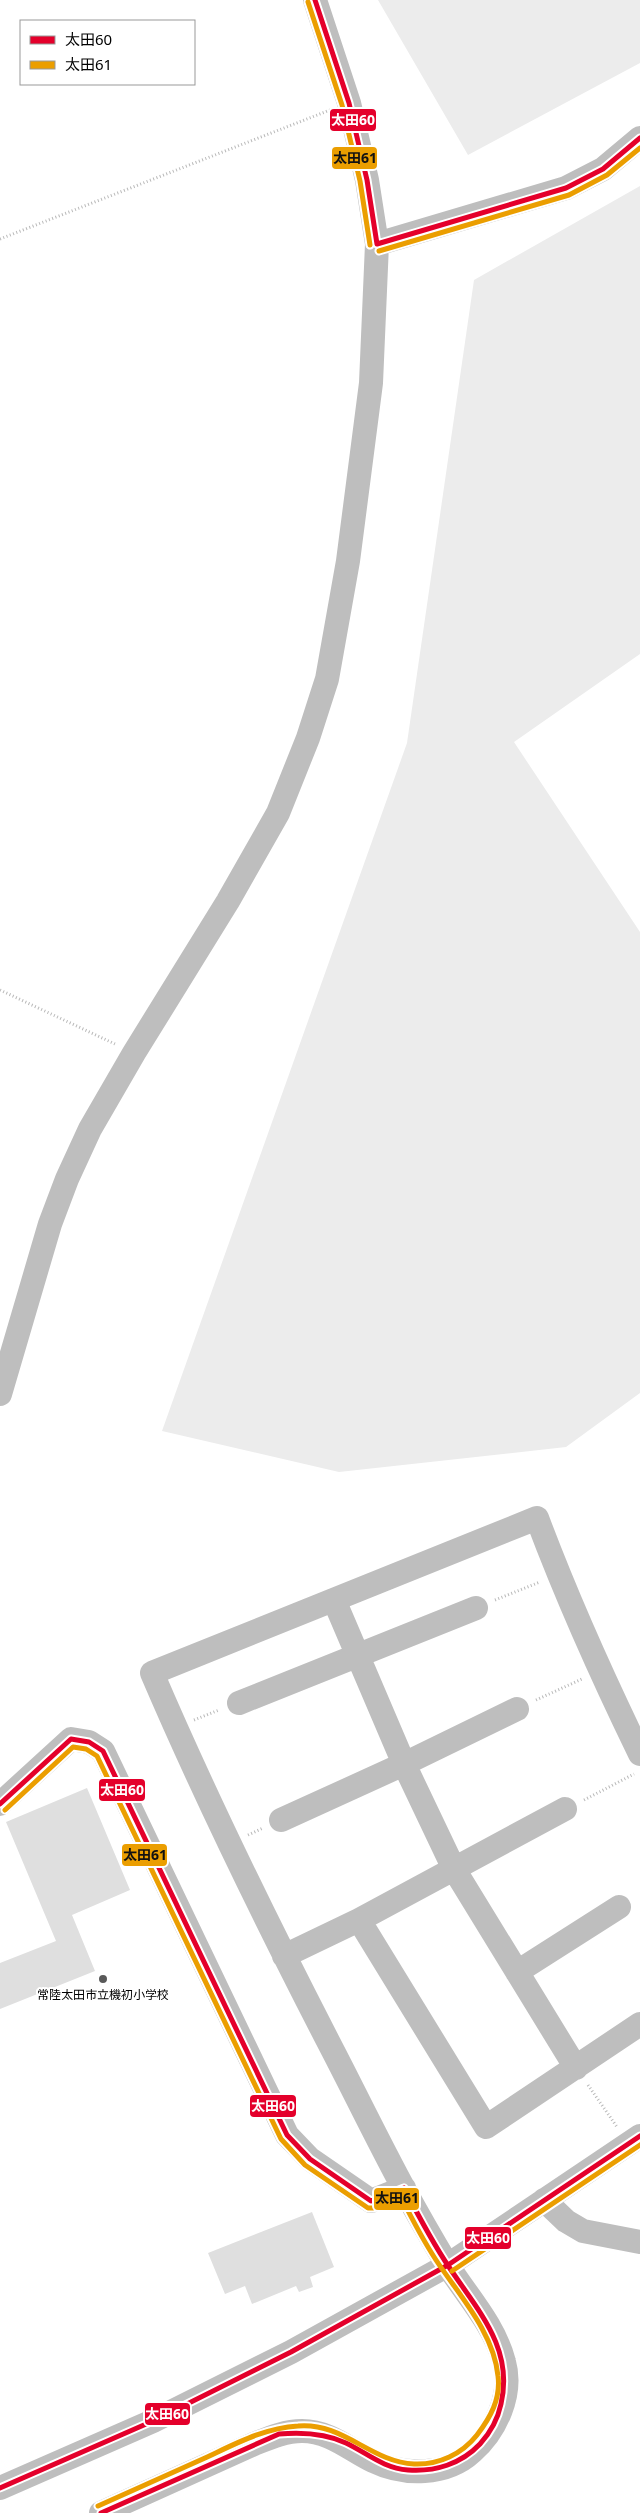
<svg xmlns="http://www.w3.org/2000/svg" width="640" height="2513" font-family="'Noto Sans','Noto Sans JP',sans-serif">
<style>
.green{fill:#ececec}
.building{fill:#dfdfdf}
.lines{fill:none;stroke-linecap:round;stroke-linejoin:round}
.path{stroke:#b9b9b9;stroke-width:3;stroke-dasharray:1 2.5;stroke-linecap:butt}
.minor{stroke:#bebebe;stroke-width:24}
.bus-1-casing{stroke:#fff;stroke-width:9}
.bus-2-casing{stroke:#fff;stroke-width:9}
.bus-1{stroke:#e4002b;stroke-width:5}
.bus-2{stroke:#eb9e00;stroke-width:5}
.poi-dot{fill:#595959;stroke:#fff;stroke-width:2}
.labels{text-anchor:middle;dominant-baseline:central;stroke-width:4;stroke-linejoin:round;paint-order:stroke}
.poi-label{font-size:12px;fill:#000;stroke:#fff}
.line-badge{stroke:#fff;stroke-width:2}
.badge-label{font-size:14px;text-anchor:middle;font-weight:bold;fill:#fff}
.pale-badge-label{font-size:14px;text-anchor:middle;font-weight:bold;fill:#111}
</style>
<rect width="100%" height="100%" fill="#fff"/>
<path class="green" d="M378,0H640V63L468,155Z
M640,186V654L514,742L640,932V1393L566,1447L339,1472L162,1431L407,743L474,280Z"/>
<path class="building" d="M87,1788L130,1890L72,1915L95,1971L0,2009V1963L56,1941L6,1822Z
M312,2212L334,2267L310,2277L313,2287L299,2292L296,2286L252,2304L245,2286L225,2294L208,2253Z"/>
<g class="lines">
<path class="path" d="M0,239L330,110
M0,990L115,1044
M495,1600L540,1582
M536,1700L582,1679
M194,1720L219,1710
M584,1800L634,1774
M248,1835L263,1828
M588,2085L617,2127"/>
<path class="minor" d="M377,244L566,188L603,169L640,138
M0,1394L50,1224L67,1179L90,1129L134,1053L228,901L278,813L308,738L327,679L348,561L371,383L377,244L367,180L349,103L315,0
M334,1600L404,1764L454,1869L576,2068
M239,1703L476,1608
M0,1804L71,1739L89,1742L103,1751L287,2135L310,2159L371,2201L404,2188
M281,1820L404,1764L517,1709
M359,1920L486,2127L640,2024
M284,1956L359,1920L565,1809
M517,1972L619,1907
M544,2200L566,2221L583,2231L640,2242
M0,2488L153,2421L291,2352L448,2265L640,2136
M101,2513L254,2444C269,2438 285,2431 302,2431C330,2431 350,2450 373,2461C404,2476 446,2476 472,2452C496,2431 513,2394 504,2362C495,2326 468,2297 448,2266C433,2241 418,2215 404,2189C378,2141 355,2093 330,2045C267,1923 206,1799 152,1673L537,1518C567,1598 602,1676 640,1754"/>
<g class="bus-1-casing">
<path id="bus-1" d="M315,0L349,103L367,180L377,244
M377,244L566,188L603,169L640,138
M0,1804L71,1739L89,1742L103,1751L287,2135L310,2159L371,2201L404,2188
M0,2488L153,2421L291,2352L448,2265L640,2136
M101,2513L279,2434C302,2432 325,2433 346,2443C367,2453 383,2468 408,2470C435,2472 461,2464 480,2444C490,2433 498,2418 501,2404C514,2348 478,2311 449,2267C432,2242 418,2215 404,2188"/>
</g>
<g class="bus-2-casing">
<path id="bus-2" d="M308,2L342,105L360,181L370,245
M379,251L569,195L607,175L640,148
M5,1810L73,1747L86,1749L97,1756L281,2139L305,2165L368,2208H373L401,2197C412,2219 423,2240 436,2260C459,2295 494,2333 498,2376C501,2399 490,2418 477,2435C462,2454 439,2465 414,2464C371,2462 343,2422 298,2426C264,2428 235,2444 205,2458C169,2474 134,2490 98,2506
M452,2271L640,2145"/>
</g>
<use href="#bus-1" class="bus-1"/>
<use href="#bus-2" class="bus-2"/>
</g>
<circle class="poi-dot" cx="103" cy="1979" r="5"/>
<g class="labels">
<g class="poi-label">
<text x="103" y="1994">常陸太田市立機初小学校</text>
</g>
</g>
<g class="line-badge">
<rect x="329" y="108" width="48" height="24" rx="5" fill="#e4002b"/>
<rect x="331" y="146" width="47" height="24" rx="5" fill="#eb9e00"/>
<rect x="98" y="1778" width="48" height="24" rx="5" fill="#e4002b"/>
<rect x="121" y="1843" width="47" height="24" rx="5" fill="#eb9e00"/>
<rect x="249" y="2094" width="48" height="24" rx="5" fill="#e4002b"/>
<rect x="373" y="2187" width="47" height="24" rx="5" fill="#eb9e00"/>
<rect x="464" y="2226" width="48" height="24" rx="5" fill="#e4002b"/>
<rect x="144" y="2402" width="47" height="24" rx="5" fill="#e4002b"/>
</g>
<g class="badge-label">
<text x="353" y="125">太田60</text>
<text x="122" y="1795">太田60</text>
<text x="273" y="2111">太田60</text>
<text x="488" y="2243">太田60</text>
<text x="167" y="2419">太田60</text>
</g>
<g class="pale-badge-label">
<text x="355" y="163">太田61</text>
<text x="145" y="1860">太田61</text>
<text x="397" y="2203">太田61</text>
</g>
<rect x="20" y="20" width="175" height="65" fill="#ffffff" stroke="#999999"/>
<rect x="30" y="36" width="25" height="8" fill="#e4002b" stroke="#999999"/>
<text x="65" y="45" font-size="15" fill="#000000">太田60</text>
<rect x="30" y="61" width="25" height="8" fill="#eb9e00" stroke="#999999"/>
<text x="65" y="70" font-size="15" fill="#000000">太田61</text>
</svg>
